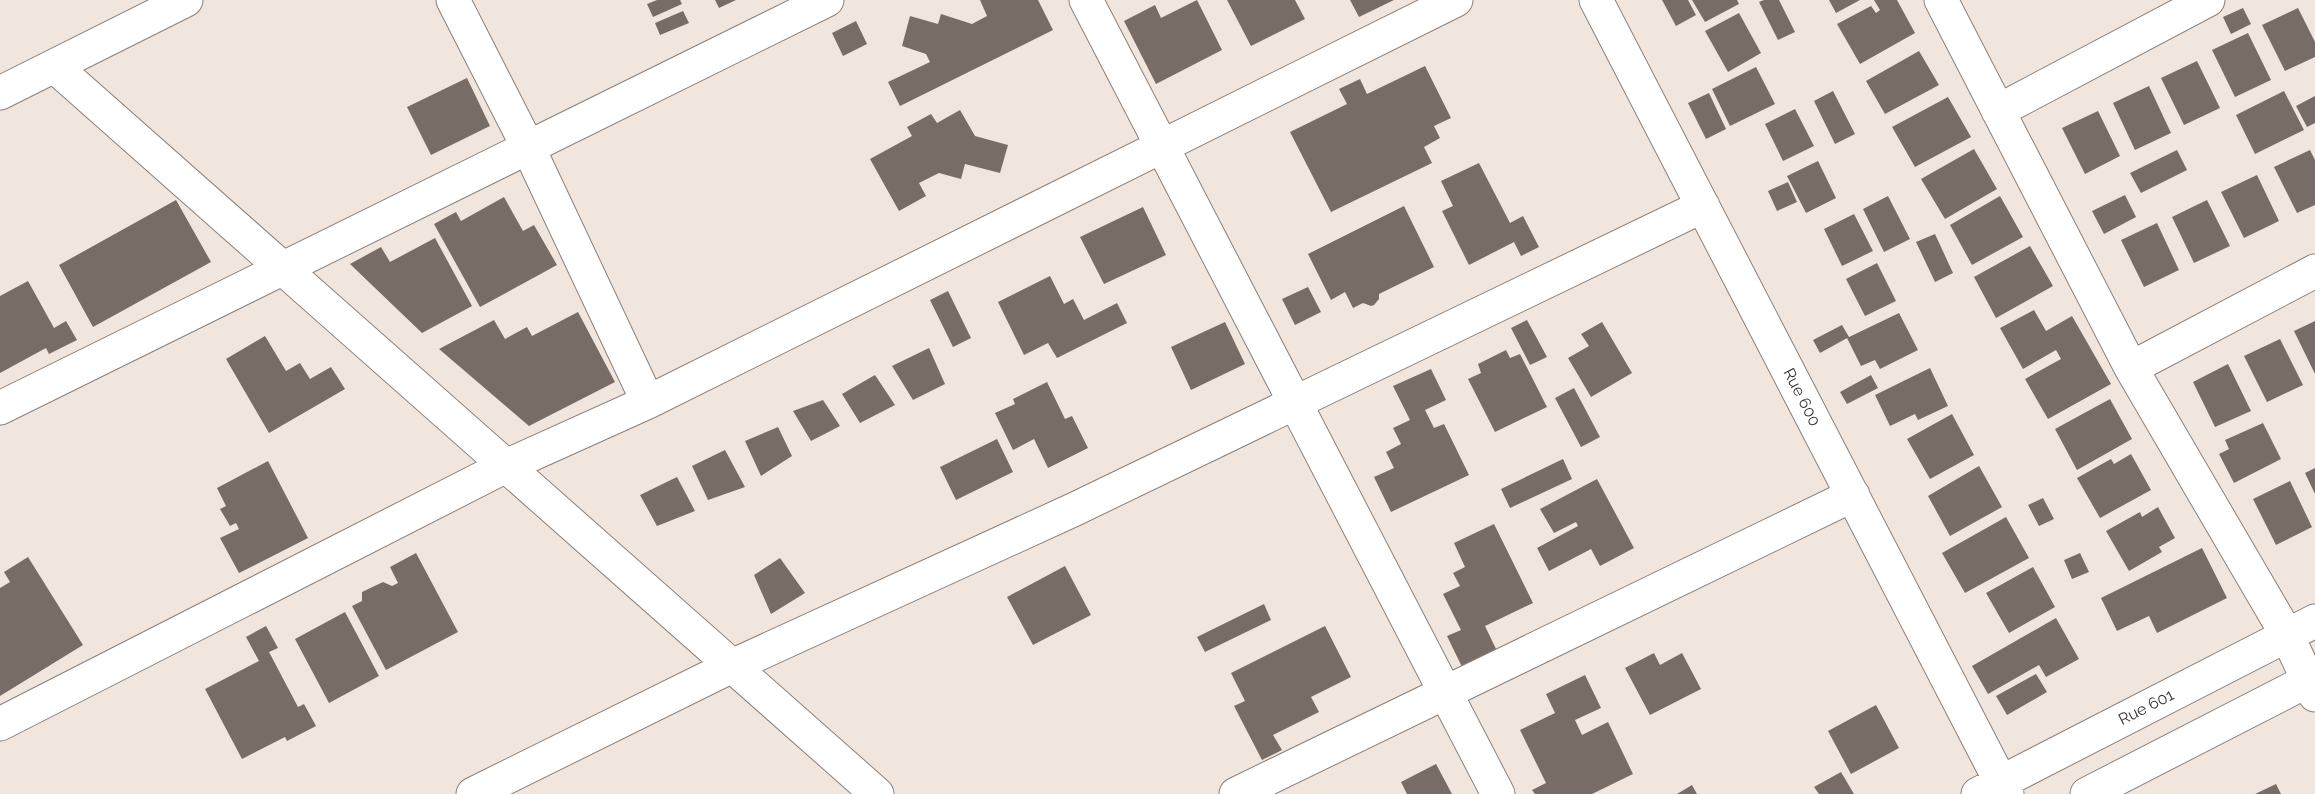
<svg xmlns="http://www.w3.org/2000/svg" width="2315" height="794" font-family="Raleway,sans-serif">
<style>
.building{fill:#776d66}
.lines{fill:none;stroke-linecap:round;stroke-linejoin:round}
.minor-casing{stroke:#8b817a;stroke-width:35}
.minor{stroke:#fff;stroke-width:33}
.labels{text-anchor:middle;dominant-baseline:central;stroke-width:6;stroke-linejoin:round;paint-order:stroke}
.street-label{font-size:16px;fill:#36322f;stroke:#fff}
</style>
<rect width="100%" height="100%" fill="#f1e6de"/>
<path class="building" d="M657,0H680L682,4L653,17L647,4Z
M715,0H736L719,8Z
M980,0H1038L1053,30L900,106L888,82L930,62L926,54L902,46L910,16L938,24L941,14L972,24L987,16Z
M1197,0L1222,50L1156,84L1124,21L1155,5L1161,18Z
M1227,0H1295L1305,19L1251,46Z
M1350,0H1394L1359,17Z
M1662,0H1688L1696,15L1676,26Z
M1692,0H1737L1739,4L1705,22Z
M1764,0H1779L1795,32L1778,40L1759,2Z
M1829,0H1860L1836,13Z
M1874,0H1897L1915,33L1860,64L1837,24L1871,6L1876,13L1880,10Z
M2243,8L2251,24L2231,34L2223,17Z
M2298,8L2315,42V57L2285,71L2262,25Z
M683,11L689,23L660,35L655,23Z
M1739,13L1761,53L1728,72L1705,31Z
M856,21L867,44L843,56L832,33Z
M2248,33L2271,80L2235,97L2212,50Z
M1919,51L1939,85L1885,114L1866,81Z
M2197,61L2220,108L2184,125L2161,78Z
M1425,66L1451,118L1434,126L1440,138L1424,147L1432,163L1331,212L1290,132L1347,104L1339,89L1360,79L1367,94Z
M1756,67L1775,104L1730,126L1712,89Z
M467,78L490,126L431,155L407,107Z
M2149,86L2171,133L2135,150L2113,103Z
M1833,91L1855,134L1835,144L1814,101Z
M2284,91L2304,130L2255,154L2236,115Z
M1709,93L1726,129L1706,139L1688,103Z
M2315,96V123L2307,127L2296,106Z
M1948,97L1971,137L1915,167L1892,127Z
M1795,109L1814,146L1783,161L1765,124Z
M960,110L975,136L1008,145L1000,173L965,164L961,179L939,173L919,183L926,196L899,211L870,159L912,136L907,127L931,114L937,123Z
M2098,111L2120,156L2085,174L2062,128Z
M1974,149L1997,189L1945,219L1921,179Z
M2177,150L2187,170L2141,193L2130,173Z
M2310,150L2315,160V205L2297,213L2274,167Z
M1818,161L1836,198L1806,213L1787,176Z
M1479,163L1510,223L1523,216L1539,247L1521,256L1514,242L1469,265L1442,211L1453,206L1441,181Z
M2257,175L2279,221L2244,238L2221,192Z
M1788,182L1797,202L1777,211L1768,191Z
M2125,195L2136,217L2104,234L2092,211Z
M1888,196L1910,239L1884,252L1863,209Z
M2000,196L2023,237L1972,265L1950,225Z
M504,197L523,231L534,225L557,265L480,307L434,224L456,212L461,221Z
M176,200L211,262L93,327L59,265Z
M2207,200L2230,246L2194,263L2172,217Z
M1404,206L1434,267L1379,294V299L1374,305L1371,306L1363,303L1353,308L1345,292L1331,300L1308,254Z
M1143,207L1166,255L1104,284L1080,237Z
M1854,214L1873,251L1842,266L1824,229Z
M2157,223L2179,270L2144,287L2121,240Z
M1935,234L1953,273L1935,282L1916,242Z
M435,238L472,306L422,333L350,264L381,247L390,262Z
M2030,246L2053,286L1996,318L1974,277Z
M1877,263L1896,301L1865,316L1846,279Z
M1050,276L1064,304L1073,299L1084,320L1117,303L1127,323L1057,358L1048,343L1024,355L998,302Z
M28,281L54,328L66,321L77,340L49,354L46,348L0,373V296Z
M1308,287L1321,312L1295,325L1282,299Z
M948,291L971,338L953,347L930,300Z
M2034,310L2046,331L2072,316L2111,384L2048,419L2025,379L2061,359L2056,350L2023,369L2000,328Z
M578,312L615,382L529,426L439,349L494,320L505,339L527,327L532,336Z
M1899,313L1918,350L1880,369L1875,360L1861,366L1847,338Z
M1527,320L1547,357L1530,365L1511,328Z
M2315,321V374L2294,331Z
M1225,322L1245,364L1191,390L1171,347Z
M1602,322L1632,373L1591,397L1568,358L1589,346L1581,334Z
M1842,325L1849,337L1820,353L1813,340Z
M265,336L286,371L300,363L310,379L331,367L345,389L269,433L226,359Z
M2280,339L2303,385L2267,402L2244,356Z
M929,348L945,384L913,400L892,366Z
M1506,350L1510,358L1520,354L1547,407L1495,432L1468,379L1481,373L1478,364Z
M2228,364L2251,411L2215,427L2193,382Z
M1930,368L1948,406L1918,420L1915,414L1890,426L1875,395Z
M1431,369L1446,400L1425,410L1434,428L1444,424L1469,475L1391,512L1374,477L1394,468L1386,452L1401,444L1393,428L1410,420L1393,386Z
M875,375L895,405L860,423L842,394Z
M1871,375L1878,388L1847,404L1840,392Z
M1047,382L1065,419L1072,416L1088,448L1048,468L1034,439L1013,450L995,413L1015,404L1013,399Z
M1574,388L1600,437L1581,447L1555,398Z
M2110,399L2132,439L2077,470L2055,429Z
M823,400L840,426L811,441L793,411Z
M1952,414L1974,455L1930,479L1907,439Z
M2263,423L2281,459L2234,483L2219,454L2229,449L2225,440Z
M778,427L792,456L761,476L745,441Z
M997,439L1013,472L956,500L940,467Z
M725,450L745,487L708,500L692,466Z
M2131,454L2151,490L2100,518L2077,478L2111,459L2114,464Z
M1563,459L1572,479L1510,508L1501,489Z
M268,461L308,538L239,573L220,538L239,529L236,523L230,526L220,509L226,506L217,488Z
M1979,466L2002,507L1950,536L1928,496Z
M2315,468V494L2305,473Z
M677,477L695,511L657,526L640,495Z
M1597,479L1634,548L1600,566L1591,549L1549,571L1537,548L1578,526L1576,522L1554,533L1540,509Z
M2290,481L2312,527L2276,545L2253,499Z
M2043,498L2054,519L2039,526L2028,505Z
M2158,507L2175,538L2159,547L2162,552L2129,571L2106,531L2140,512L2142,517Z
M2006,517L2029,558L1965,593L1942,553Z
M1494,524L1533,603L1485,626L1497,651L1462,667L1447,636L1461,630L1443,594L1460,586L1453,573L1465,567L1454,543Z
M2202,548L2227,598L2157,633L2149,616L2117,631L2101,598Z
M416,553L458,632L386,670L352,606L362,601V592L383,582L392,586L398,583L390,567Z
M2080,553L2089,572L2072,579L2064,560Z
M28,557L83,645L0,696V588L10,582L4,572Z
M780,558L805,593L771,614L754,575Z
M1065,566L1091,615L1033,645L1007,597Z
M2033,567L2055,607L2009,633L1986,593Z
M1264,604L1271,620L1205,652L1197,637Z
M345,612L379,676L329,703L295,639Z
M2056,618L2079,659L2046,677L2039,665L1988,694L1972,666Z
M266,626L278,648L269,652L298,707L304,704L316,726L287,741L285,737L242,759L205,689L259,661L246,637Z
M1325,626L1351,677L1311,697L1319,712L1273,735L1282,750L1262,760L1234,706L1245,701L1231,673Z
M1654,653L1660,665L1682,653L1701,689L1650,715L1625,668Z
M2036,674L2047,692L2007,715L1996,696Z
M1585,675L1601,708L1575,720L1582,735L1608,722L1633,774L1592,794H1535L1532,790L1546,783L1520,730L1555,713L1546,694Z
M1876,705L1899,748L1851,774L1828,731Z
M1436,764L1452,794H1407L1401,782Z
M1841,772L1854,794H1819L1814,787Z
M2276,784L2281,794H2255Z
M1692,785L1697,794H1677Z"/>
<g class="lines">
<g class="minor-casing">
<path id="minor" d="M453,0L528,147L648,402
M1086,0L1498,794
M1596,0L2007,794
M1941,0L2131,368L2287,635L2315,695
M54,66L877,794
M0,93L186,0
M1998,111L2208,0
M2131,368L2315,271
M0,408L827,0
M0,724L506,466L648,402L1456,0
M473,794L732,666L1075,509L1703,206
M1236,794L1853,495
M1978,794L2315,621
M2087,794L2315,677"/>
</g>
<use href="#minor" class="minor"/>
</g>
<g class="labels">
<g class="street-label">
<text transform="translate(1802 397) rotate(63)">Rue 600</text>
<text transform="translate(2146 707) rotate(-27)">Rue 601</text>
</g>
</g>
</svg>
